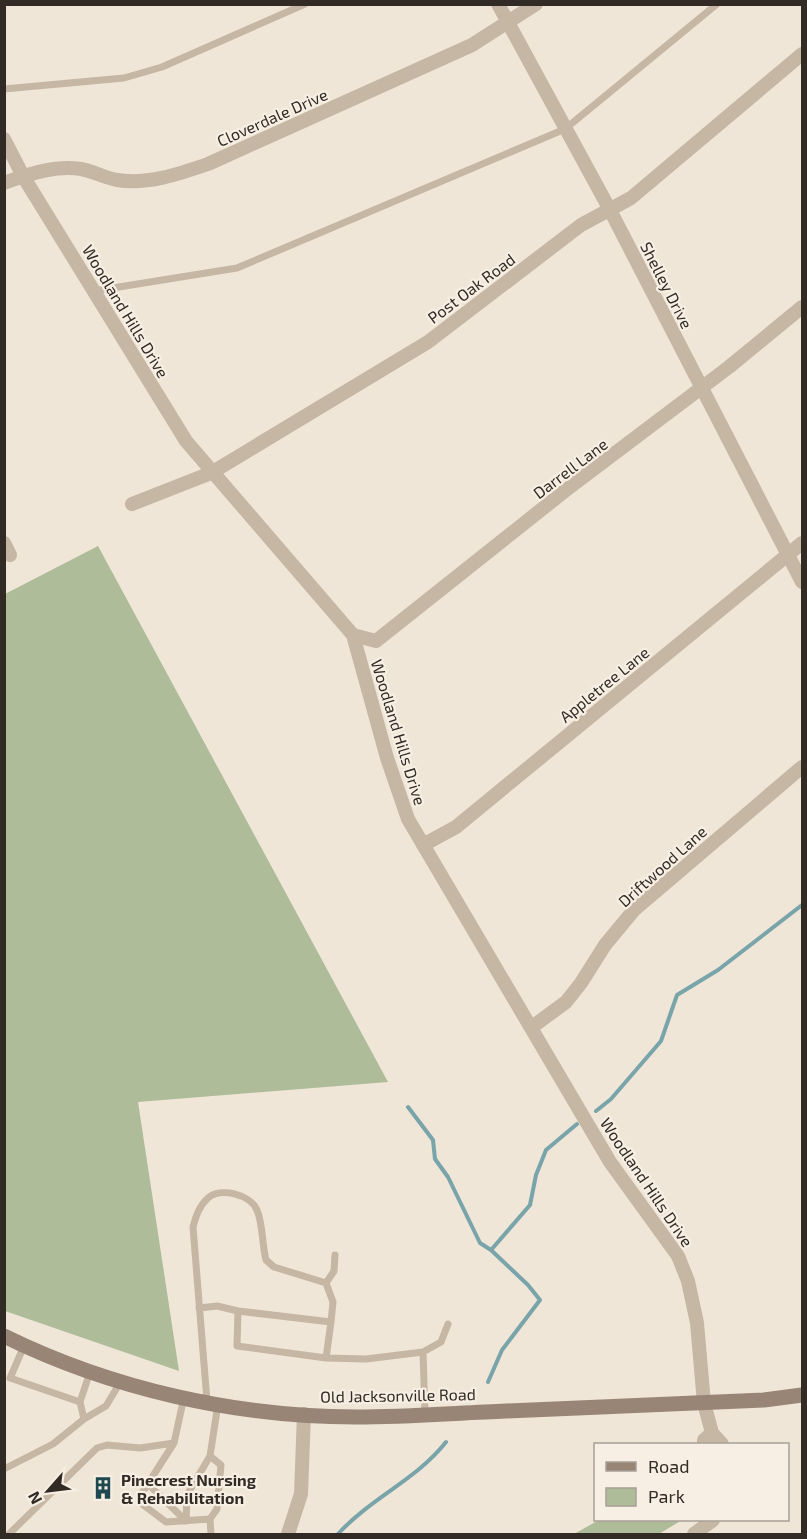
<svg xmlns="http://www.w3.org/2000/svg" width="807" height="1539" font-family="'Exo 2',sans-serif">
<style>
.green{fill:#aebc99}
.lines{fill:none;stroke-linecap:round;stroke-linejoin:round}
.stream{stroke:#78a4aa;stroke-width:4}
.service{stroke:#c6b6a4;stroke-width:7}
.minor{stroke:#c6b6a4;stroke-width:14}
.secondary{stroke:#998576;stroke-width:15}
.labels{text-anchor:middle;dominant-baseline:central;stroke-width:4.5;stroke-linejoin:round;paint-order:stroke}
.street-label{font-size:16px;fill:#322a25;stroke:#f7efe3}
.poi-label{font-size:16px;font-weight:bold;fill:#322a25;stroke:#f7efe3;text-anchor:start}
</style>
<rect width="100%" height="100%" fill="#efe6d7"/>
<path class="green" d="M98,546L388,1082L138,1102L179,1371L5,1311V594Z
M599,1520H682L659,1534H574Z"/>
<g class="lines">
<path class="stream" d="M408,1107L433,1140L435,1159L448,1177L480,1243L491,1250
M596,1111L611,1099L661,1041L677,995L718,970L802,905
M488,1382L502,1350L540,1300L528,1285L491,1250L530,1205L536,1175L546,1150L577,1124
M338,1534C372,1497 416,1480 446,1442"/>
<path class="service" d="M4,89L124,78L162,67L305,4
M94,291L237,268L565,129L717,4
M326,1283L334,1271L335,1255
M199,1308L217,1306L238,1311
M24,1346L10,1378L80,1402
M326,1358L331,1322L238,1311L237,1346L326,1358L366,1359L423,1352
M90,1372L80,1402L84,1419L106,1406L121,1381
M184,1397L174,1443L142,1493V1504L166,1522L210,1519
M207,1401L193,1227C196,1216 199,1206 208,1198C220,1187 250,1194 257,1210C263,1224 262,1245 266,1260L274,1267L326,1283L333,1302L331,1322
M425,1414L423,1352L441,1342L448,1324
M210,1456L221,1465L217,1509L210,1519L211,1534
M4,1469L53,1444L84,1419
M148,1484L186,1521
M186,1521L187,1495L210,1456L218,1404
M9,1534L97,1448L107,1445L140,1448L174,1443"/>
<path class="minor" d="M498,4L610,210L802,582
M4,139L23,176L186,441L353,635L387,758L408,819L610,1162L678,1256L688,1281L697,1323L704,1403L712,1433L722,1444
M4,183C28,174 56,165 81,169C93,171 105,178 117,180C147,185 179,174 208,164L472,45L536,4
M132,504L211,473L428,342L581,225L631,198L802,54
M4,543L10,555
M353,635L376,641L566,490L729,367L802,307
M423,845L456,827L802,543
M532,1027L566,1002L581,983L605,945L634,910L802,767
M704,1444V1440L712,1433
M288,1534L301,1494L304,1414
M694,1534L713,1520"/>
<path class="secondary" d="M4,1336C112,1389 236,1417 356,1417C406,1417 456,1413 506,1411C592,1407 678,1403 764,1400L802,1395"/>
</g>
<defs>
<g id="building-bare" transform="scale(1.8)"><path d="M-4-6H4V6H1V3H-1V6H-4ZM-2.5-4.3h1.7v1.8h-1.7ZM.8-4.3h1.7v1.8H.8ZM-2.5-1h1.7V.8h-1.7ZM.8-1h1.7V.8H.8Z" fill="#1e4950" stroke="#f7efe3" stroke-width="2.5" paint-order="stroke"/></g>
</defs>
<g fill-rule="evenodd">
<use href="#building-bare" x="103" y="1488"/>
</g>
<g class="labels">
<g class="street-label">
<text transform="translate(272 117) rotate(-24)">Cloverdale Drive</text>
<text transform="translate(667 285) rotate(63)">Shelley Drive</text>
<text transform="translate(471 288) rotate(-37)">Post Oak Road</text>
<text transform="translate(126 311) rotate(59)">Woodland Hills Drive</text>
<text transform="translate(570 468) rotate(-37)">Darrell Lane</text>
<text transform="translate(604 684) rotate(-39)">Appletree Lane</text>
<text transform="translate(399 732) rotate(73)">Woodland Hills Drive</text>
<text transform="translate(662 866) rotate(-42)">Driftwood Lane</text>
<text transform="translate(647 1182) rotate(56)">Woodland Hills Drive</text>
<text transform="translate(398 1395) rotate(-1)">Old Jacksonville Road</text>
</g>
<g class="poi-label">
<text x="121" y="1479">Pinecrest Nursing<tspan x="121" dy="18">&amp; Rehabilitation</tspan></text>
</g>
</g>
<rect width="807" height="1539" fill="none" stroke="#322a25" stroke-width="12"/>
<rect x="594" y="1443" width="195" height="78" fill="#f7efe3" stroke="#a8a097" stroke-width="1.5"/>
<rect x="606" y="1462" width="30" height="9" fill="#998576" stroke="#a8a097" stroke-width="1.5"/>
<text x="648" y="1473" font-size="18" fill="#322a25">Road</text>
<rect x="606" y="1488" width="30" height="18" fill="#aebc99" stroke="#a8a097" stroke-width="1.5"/>
<text x="648" y="1503" font-size="18" fill="#322a25">Park</text>
<g transform="translate(48 1491) rotate(242)" stroke="#f7efe3" stroke-width="4.5" paint-order="stroke">
<path d="M0-4.5L10 22L0 15L-10 22Z" fill="#322a25"/>
<text y="-9" font-size="16" font-weight="bold" text-anchor="middle" fill="#322a25">N</text>
</g>
</svg>
